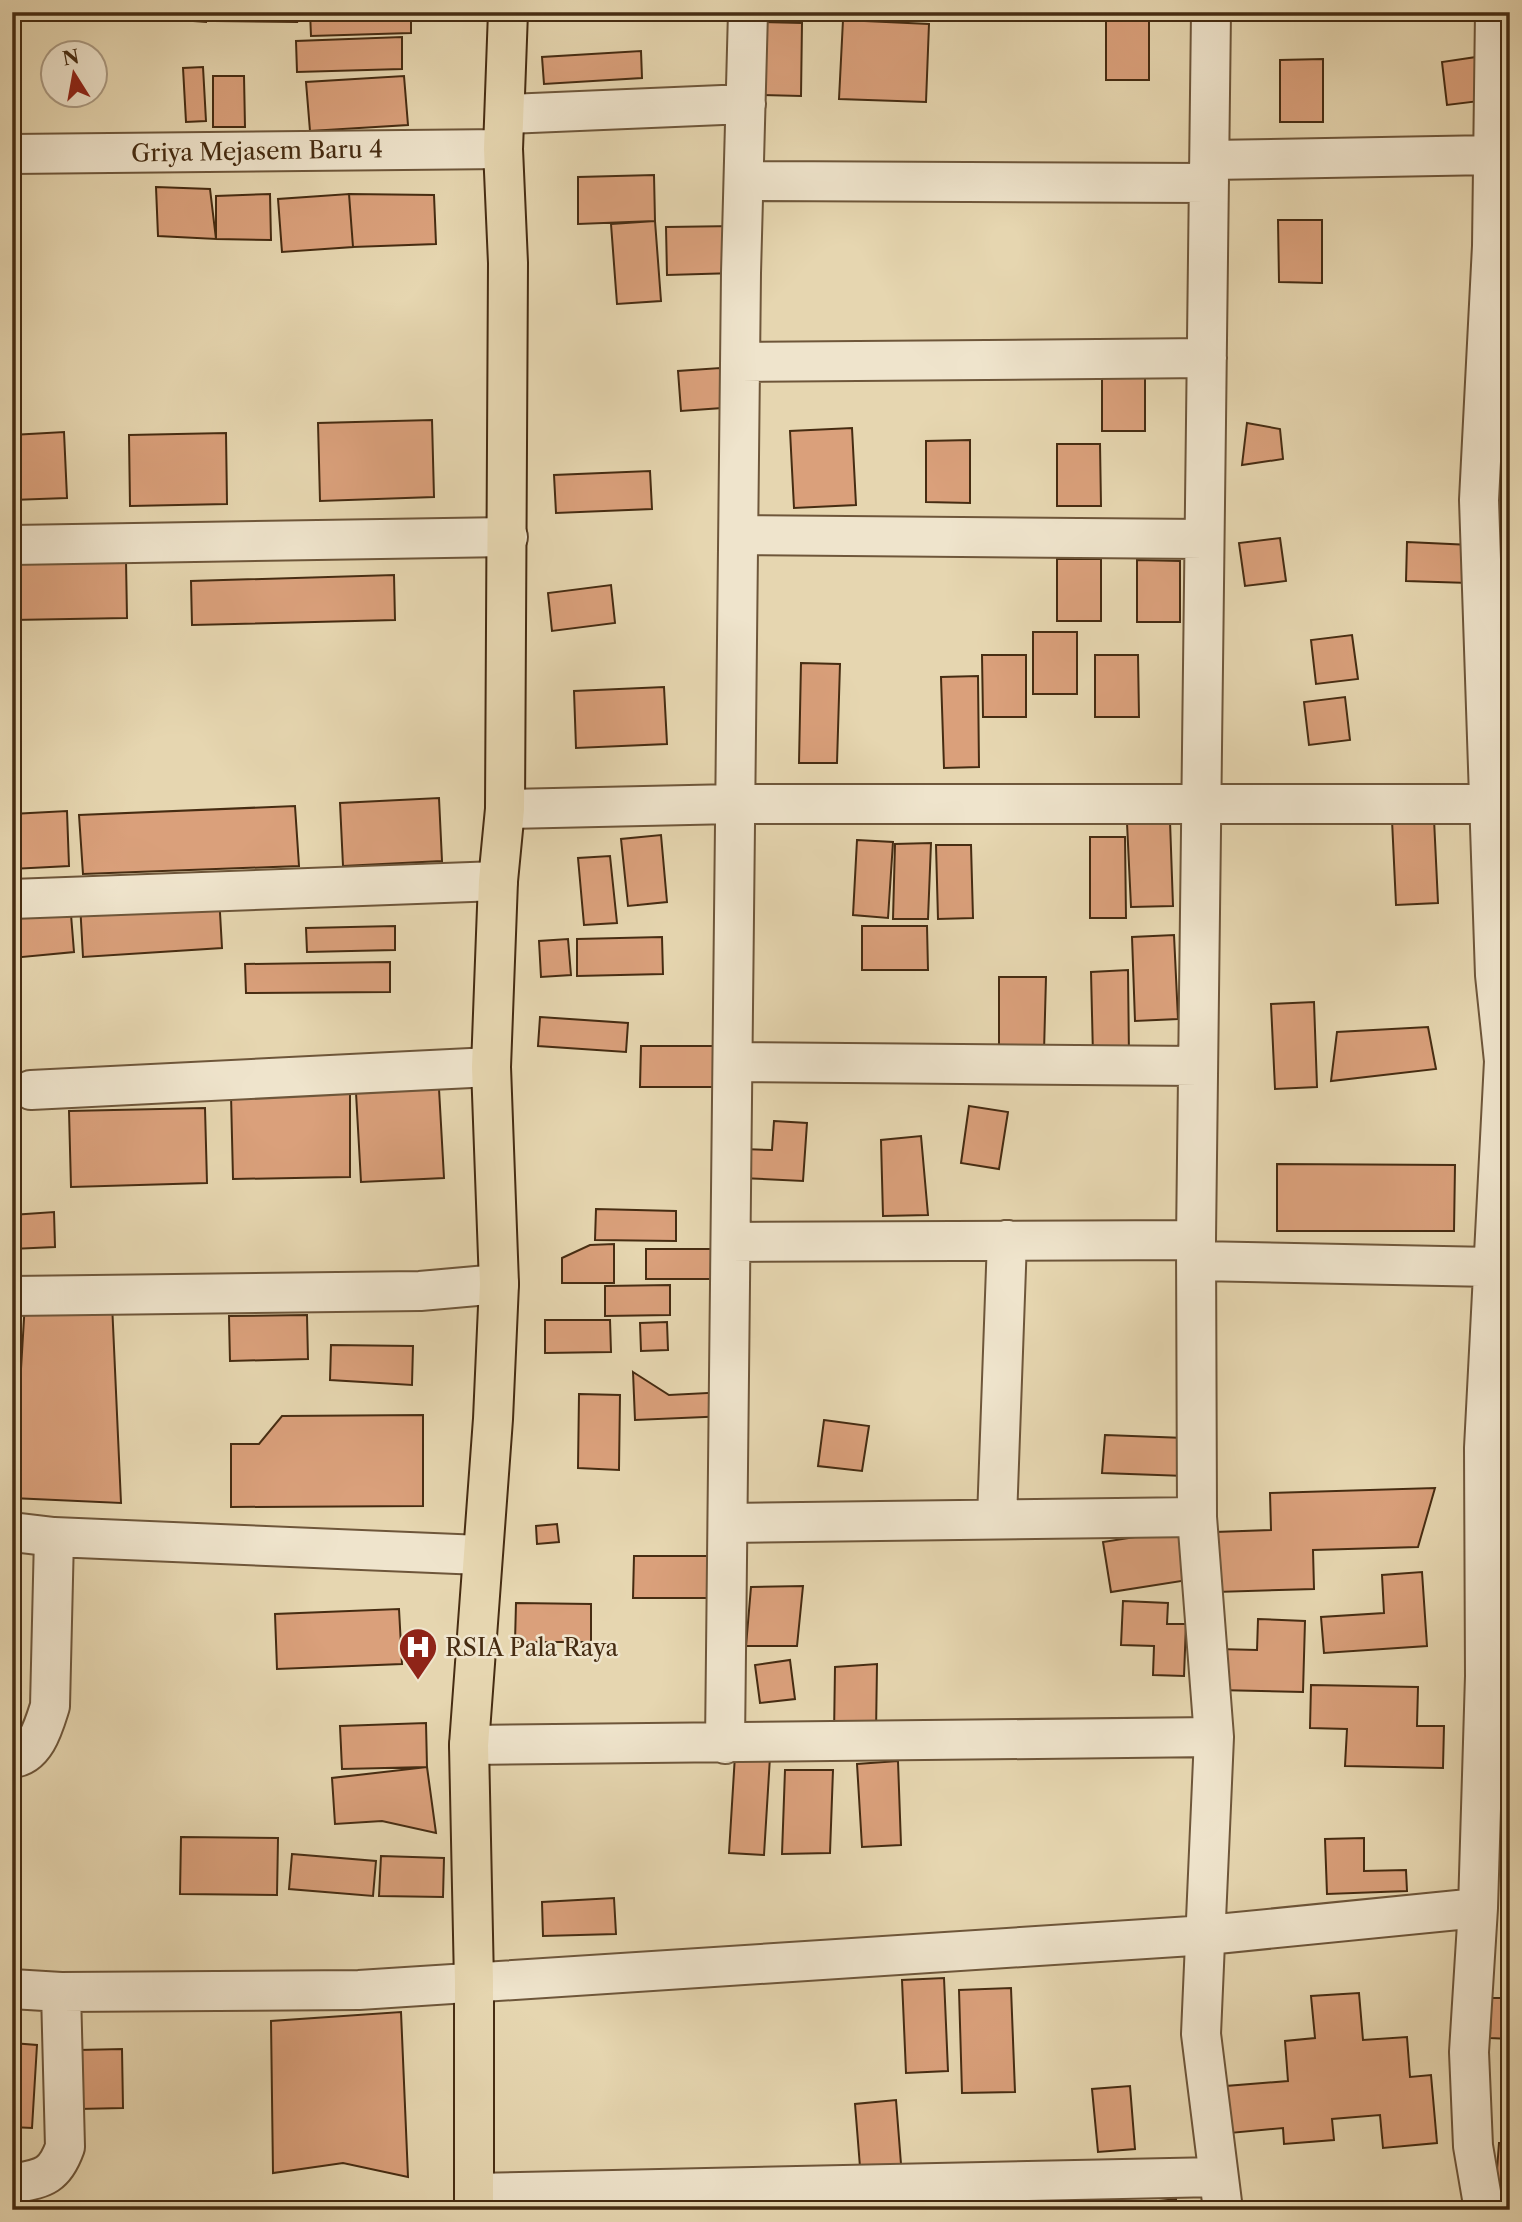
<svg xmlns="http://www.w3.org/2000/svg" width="1522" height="2222" font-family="'Libre Caslon Text',serif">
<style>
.building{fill:#daa07b;stroke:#462c12;stroke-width:2}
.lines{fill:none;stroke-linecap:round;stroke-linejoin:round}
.minor-casing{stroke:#6e563a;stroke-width:42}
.major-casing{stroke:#462c12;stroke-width:42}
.minor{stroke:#efe4cc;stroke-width:38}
.major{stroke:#e6d6b0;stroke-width:38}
.labels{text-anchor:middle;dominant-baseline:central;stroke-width:5;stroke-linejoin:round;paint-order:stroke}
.street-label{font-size:24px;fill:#462c12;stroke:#efe4cc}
.poi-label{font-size:24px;fill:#462c12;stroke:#efe4cc;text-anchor:start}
</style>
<rect width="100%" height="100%" fill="#e6d6b0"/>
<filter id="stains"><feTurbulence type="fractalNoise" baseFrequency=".00286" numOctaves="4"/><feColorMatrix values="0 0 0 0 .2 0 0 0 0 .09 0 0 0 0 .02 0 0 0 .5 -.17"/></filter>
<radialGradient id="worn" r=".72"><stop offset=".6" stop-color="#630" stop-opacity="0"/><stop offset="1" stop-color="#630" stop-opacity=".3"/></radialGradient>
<path class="building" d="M30,12H92V19H30Z
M152,12H206V22L152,18Z
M215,12H295L297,22L215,21Z
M310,12H411V33L311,36Z
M1106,18H1149V80H1106Z
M843,20L929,24L926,102L839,99Z
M760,22L802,23L801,96L758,95Z
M402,37V69L297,72L296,41Z
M641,51L642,78L544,84L542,57Z
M1483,56L1488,100L1447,105L1442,62Z
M1323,59V122H1280V60Z
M203,67L206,121L186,122L183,68Z
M213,76H244L245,127H213Z
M404,76L408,125L310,131L306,82Z
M654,175L655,221L578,224V177Z
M156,187L210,189L216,239L158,236Z
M270,194L271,240L216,239V196Z
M349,194L353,247L282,252L278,199Z
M349,194L434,195L436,244L353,247Z
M1278,220H1322V283L1279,282Z
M655,221L661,301L617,304L611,224Z
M735,226L736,273L667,275L666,227Z
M720,368L722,408L681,411L678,371Z
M1102,369H1145V431H1102Z
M432,420L434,497L320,501L318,423Z
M1247,423L1280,429L1283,459L1242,465Z
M852,428L856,505L794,508L790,431Z
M64,432L67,498L12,500V435Z
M226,433L227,504L130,506L129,435Z
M970,440V503L926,502V441Z
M1057,444H1100L1101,506H1057Z
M650,471L652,509L556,513L554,475Z
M1280,538L1286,581L1245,586L1239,543Z
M1407,542L1471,545L1469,583L1406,581Z
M1057,559H1101V621H1057Z
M126,560L127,618L12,620V563Z
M1137,560L1180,561V622H1137Z
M394,575L395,620L192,625L191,581Z
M611,585L615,623L552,631L548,593Z
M1033,632H1077V694H1033Z
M1352,635L1358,679L1316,684L1311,640Z
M982,655H1026V717H983Z
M1095,655H1138L1139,717H1095Z
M801,663L840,664L837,763H799Z
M978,676L979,767L944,768L941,677Z
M664,687L667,744L576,748L574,691Z
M1345,697L1350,740L1309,745L1304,702Z
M439,798L442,861L343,866L340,803Z
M295,806L299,866L83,874L79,815Z
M67,811L69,866L12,869V814Z
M1434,819L1438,903L1396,905L1392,820Z
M1170,821L1173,906L1131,907L1127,823Z
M661,835L667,902L628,906L621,839Z
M1090,837H1125L1126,918H1090Z
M857,840L893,842L888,918L853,915Z
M931,843L928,919H893L895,844Z
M936,845H971L973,918L938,919Z
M610,856L617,923L584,925L578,858Z
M219,895L222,948L83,957L80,903Z
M70,902L74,952L12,958V908Z
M395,926V950L307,952L306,928Z
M862,926H927L928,970H862Z
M1174,935L1178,1019L1135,1021L1132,937Z
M662,937L663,974L577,976V939Z
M568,939L571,975L541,977L539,941Z
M390,962V992L246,993L245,964Z
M1128,970L1129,1057L1093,1056L1091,972Z
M999,977H1046L1044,1052L999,1049Z
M1314,1002L1317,1087L1275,1089L1271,1004Z
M540,1017L628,1023L626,1052L538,1046Z
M1428,1027L1436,1069L1331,1081L1337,1032Z
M641,1046H724V1087H640Z
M438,1071L444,1178L361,1182L355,1075Z
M350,1093V1177L233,1179L231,1095Z
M969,1106L1008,1112L999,1169L961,1163Z
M205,1108L207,1183L71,1187L69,1111Z
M774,1121L807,1123L803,1181L741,1178L743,1149L772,1150Z
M921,1136L928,1215L883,1216L881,1140Z
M1277,1164L1455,1165L1454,1231H1277Z
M596,1209L676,1211V1241L595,1240Z
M54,1212L55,1247L12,1249V1215Z
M614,1244V1283H562V1258L590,1245Z
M646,1249H723V1279H646Z
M670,1285V1315L605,1316V1286Z
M25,1302L112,1303L121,1503L12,1498V1420L18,1419Z
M307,1315L308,1359L230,1361L229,1316Z
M545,1320H610L611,1352L545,1353Z
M667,1322L668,1350L641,1351L640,1323Z
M331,1345L413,1346L412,1385L330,1380Z
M633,1372L669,1395L727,1392L728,1416L635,1420Z
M579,1394L620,1395L619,1470L578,1468Z
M423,1415V1506L231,1507V1444H259L282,1416Z
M824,1420L869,1426L862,1471L818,1466Z
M1105,1435L1185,1438V1476L1102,1473Z
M1435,1488L1418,1547L1313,1550L1314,1589L1216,1592L1215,1532L1271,1530L1270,1493Z
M557,1524L559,1542L537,1544L536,1526Z
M1180,1530L1188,1580L1111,1592L1103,1542Z
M634,1556H716L715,1598H633Z
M1422,1572L1427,1646L1324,1653L1321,1617L1384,1613L1382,1575Z
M803,1586L797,1646H746L751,1587Z
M1123,1601L1168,1603L1167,1624H1186L1184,1676L1153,1675L1154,1646L1121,1645Z
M516,1603L591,1604V1642H515Z
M399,1609L402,1664L277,1669L275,1614Z
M1258,1619L1305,1621L1303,1692L1217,1690L1218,1649L1257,1650Z
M790,1660L795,1699L760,1703L755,1665Z
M877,1664L876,1734L834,1735L835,1667Z
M1311,1685L1418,1687L1417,1726H1444L1443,1768L1345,1766L1347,1729L1310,1728Z
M426,1723L427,1767L342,1769L340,1726Z
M735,1755L770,1757L764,1855L729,1853Z
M898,1761L901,1845L862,1847L857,1764Z
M427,1767L436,1833L382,1821L335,1824L332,1778Z
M785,1770H833L830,1853L782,1854Z
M181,1837L278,1838L277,1895L180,1894Z
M1364,1838V1871L1406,1870L1407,1891L1327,1894L1325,1839Z
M292,1854L376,1861L373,1896L289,1889Z
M381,1856L444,1858L443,1897L379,1896Z
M614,1898L616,1934L543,1936L542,1902Z
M944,1978L948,2071L906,2073L902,1980Z
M1011,1988L1015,2092L962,2093L959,1990Z
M1359,1993L1363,2040L1407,2037L1410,2077L1431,2075L1437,2143L1383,2148L1380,2115L1332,2119L1334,2140L1284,2144L1283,2128L1230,2133L1226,2086L1288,2081L1285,2041L1315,2038L1311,1996Z
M1491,1998H1510V2039L1490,2038Z
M401,2012L408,2177L343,2163L273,2173L271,2021Z
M12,2043L37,2045L32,2128L12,2127Z
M122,2049L123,2108L79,2109L78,2050Z
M1130,2086L1135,2149L1098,2152L1092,2089Z
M896,2100L901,2164L860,2167L855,2104Z
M1499,2143H1510V2184H1496Z
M1176,2199L1177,2210H1096V2208Z"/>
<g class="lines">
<g class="minor-casing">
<path id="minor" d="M1211,12L1196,1240L1197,1517L1214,1737L1201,2034L1223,2210
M506,114L746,104
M12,154L503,149
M1210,160L1493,155
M745,181L1209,183
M742,362L1207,358
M739,535L1204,539
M12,545L508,537
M505,809L734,804H1489
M12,899L498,881
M733,1062L1198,1066
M31,1090L491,1067
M731,1242L1196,1240
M1197,1261L1492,1267
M12,1296L420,1291L499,1284
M997,1519L1007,1240
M728,1523L1197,1517
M12,1532L54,1537L481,1555
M725,1744L741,273L748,12
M469,1745L1214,1737
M12,1758C36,1756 44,1725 50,1706L54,1537
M1478,1908L1485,1676L1484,1448L1504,1061L1495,975L1479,500L1492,246L1495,12
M12,1989L61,1992L359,1990L1207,1935L1478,1908L1469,2052L1473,2146L1484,2210
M12,2184C42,2178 54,2178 65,2147L61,1992
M474,2193L1217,2177"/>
</g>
<g class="major-casing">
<path id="major" d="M474,2210V1982L469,1745L493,1419L499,1284L491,1067L498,881L505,809L508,263L503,149L508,12"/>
</g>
<use href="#minor" class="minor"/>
<use href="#major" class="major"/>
</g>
<defs>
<g id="hospital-pin" transform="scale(2.0125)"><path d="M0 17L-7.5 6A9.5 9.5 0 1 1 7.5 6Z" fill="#8f2418" stroke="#efe4cc"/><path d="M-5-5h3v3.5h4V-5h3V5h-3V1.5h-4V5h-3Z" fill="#fff"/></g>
</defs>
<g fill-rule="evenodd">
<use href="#hospital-pin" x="418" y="1647"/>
</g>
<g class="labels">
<g class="street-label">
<text transform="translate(257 151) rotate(-1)">Griya Mejasem Baru 4</text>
</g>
<g class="poi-label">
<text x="445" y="1647">RSIA Pala Raya</text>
</g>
</g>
<rect width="1522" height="2222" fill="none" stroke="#e6d6b0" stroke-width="42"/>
<rect x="14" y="14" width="1494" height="2194" fill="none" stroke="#462c12" stroke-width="3.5"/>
<rect x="21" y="21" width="1480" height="2180" fill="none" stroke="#462c12" stroke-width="2"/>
<g transform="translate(74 74) rotate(349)"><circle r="33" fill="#efe4cc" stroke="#ab9a82" stroke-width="2"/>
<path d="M0-5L12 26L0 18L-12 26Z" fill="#8f2418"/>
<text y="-10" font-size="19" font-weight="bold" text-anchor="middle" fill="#462c12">N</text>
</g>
<rect width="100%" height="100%" filter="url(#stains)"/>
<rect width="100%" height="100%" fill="url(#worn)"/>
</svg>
